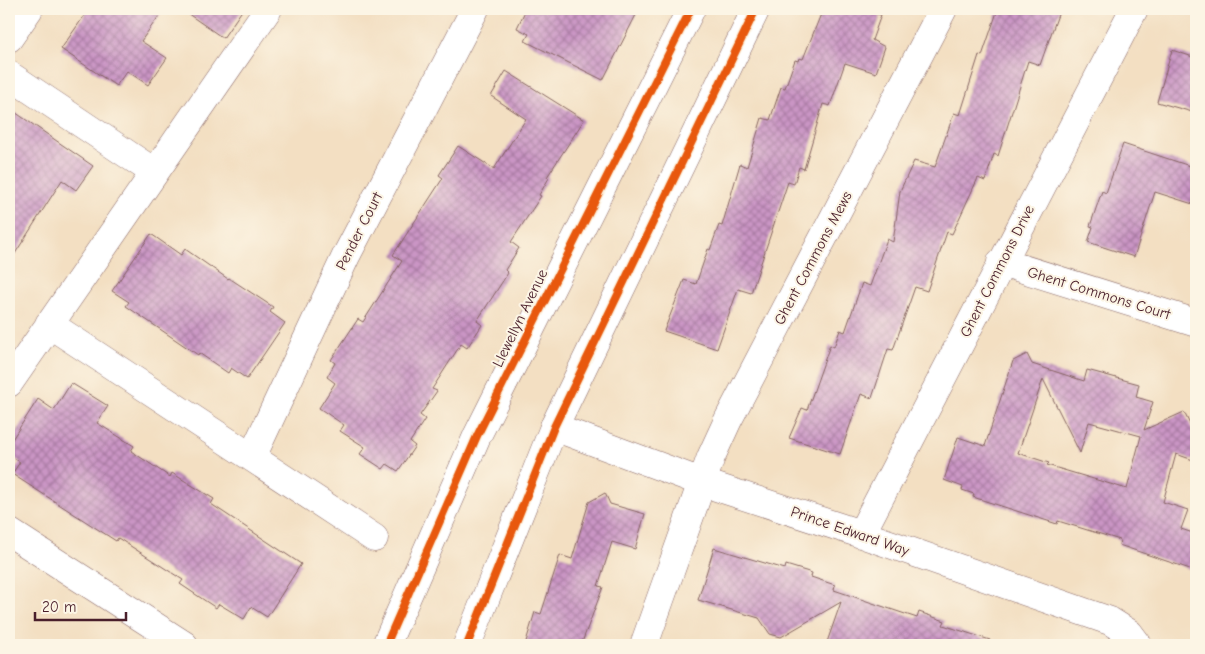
<svg xmlns="http://www.w3.org/2000/svg" width="1205" height="654" font-family="'Comic Neue',sans-serif">
<style>
.building{fill:url(#building-cross-hatch);fill-rule:evenodd}
.lines{fill:none;stroke-linecap:round;stroke-linejoin:round}
.street-casing{stroke:#856260;stroke-width:29}
.secondary-casing{stroke:#856260;stroke-width:29}
.street{stroke:#fff;stroke-width:28}
.secondary{stroke:#fff;stroke-width:28}
.cycleway-casing{stroke:#fcf5e5;stroke-width:11}
.cycleway{stroke:#e8590c;stroke-width:8}
.labels{text-anchor:middle;dominant-baseline:central;stroke-width:4;stroke-linejoin:round;paint-order:stroke}
.street-label{font-size:15px;fill:#4a1f2b;stroke:#fcf5e5}
</style>
<defs>
<pattern id="building-cross-hatch" width="8" height="8" patternUnits="userSpaceOnUse" patternTransform="scale(1.25)"><rect width="8" height="8" fill="#ca95c5"/><path d="M0 0l8 8M0 8l8-8" fill="none" stroke="#a679a0"/></pattern>
</defs>
<rect width="100%" height="100%" fill="#fcf5e5"/>
<filter id="ink" filterUnits="userSpaceOnUse"><feTurbulence type="fractalNoise" baseFrequency=".02" numOctaves="2"/><feDisplacementMap in="SourceGraphic" scale="10" xChannelSelector="R" yChannelSelector="G"/><feConvolveMatrix kernelMatrix="1 2 1 2 8 2 1 2 1" color-interpolation-filters="sRGB"/></filter>
<filter id="wash" filterUnits="userSpaceOnUse"><feTurbulence type="fractalNoise" baseFrequency=".0096" numOctaves="4" result="noise"/><feDisplacementMap in="SourceGraphic" scale="20" xChannelSelector="R" yChannelSelector="G"/><feGaussianBlur stdDeviation="1.12" result="paint"/><feColorMatrix in="noise" values="0 0 0 0 0 0 0 0 0 0 0 0 0 0 0 0 0 1.4 0 .05"/><feComposite in="paint" operator="in"/></filter>
<g filter="url(#wash)">
<rect width="100%" height="100%" fill="#f3dfc2"/>
<g id="blocks">
<path class="building" d="M89,9H164L141,41L167,58L148,85L127,71L116,86L61,49Z
M181,9H243L223,38Z
M526,9H639L603,80L525,41L529,34L517,28Z
M823,9H860L881,15L872,40L885,47L876,73L845,63L830,106L823,104L804,169L799,167L794,184L788,182L751,293L738,289L717,349L664,331L684,280L696,284L708,249L710,250L719,225L722,226L740,164L747,167L762,118L770,120L781,87L785,88L795,60L798,61L799,58L803,59Z
M998,9H1060L1040,65L1028,61L998,156L994,154L985,181L978,178L952,234L947,232L927,291L915,287L893,350L888,349L872,398L861,394L840,454L789,438L802,408L807,410L830,345L834,347L840,330L845,332L862,283L870,286L887,239L893,242L900,191L914,161L935,167L954,113L960,115L979,55L982,56Z
M1172,50L1196,58V113L1157,102Z
M506,71L584,120L547,177L549,178L539,195L541,196L511,242L519,248L505,270L508,273L477,321L482,325L467,348L461,344L432,389L437,391L420,415L425,419L410,442L415,446L398,471L387,464L383,469L360,454L365,447L340,431L344,425L319,408L335,383L327,377L335,363L331,360L358,319L363,322L402,261L393,255L443,178L439,175L458,146L494,169L526,119L491,96Z
M9,108L93,166L76,190L62,180L9,263Z
M1123,144L1196,168V205L1155,192L1134,257L1088,242L1093,227L1090,226L1102,191L1106,193Z
M151,234L181,255L185,249L228,279L229,278L273,307L270,312L285,323L247,379L231,368L228,373L199,353L198,355L126,306L129,302L112,291Z
M1027,354L1032,364L1084,381L1087,370L1139,384L1136,397L1153,402L1144,430L1184,412L1196,437V461L1176,454L1163,502L1188,510L1181,529L1196,534V571L1119,545L1120,540L1058,521L1057,524L973,497L974,494L962,490L963,487L944,480L958,437L985,446L1013,361ZM1043,379L1080,453L1089,422L1141,436L1127,489L1047,465L1049,463L1018,453Z
M71,383L108,406L97,423L134,446L131,451L170,477L172,473L214,499L211,504L301,564L267,617L251,607L244,619L219,604L216,608L180,584L183,580L118,538L116,541L12,474L20,462L9,455V444L38,399L54,410Z
M605,493L610,504L645,514L635,549L612,542L598,586L603,587L581,645H525L535,612L541,614L560,555L572,559L589,502Z
M714,548L785,569L786,565L812,573L811,577L835,585L834,590L917,618L919,612L945,621L943,625L990,640L989,645H826L841,602L781,637L770,634L759,618L698,600Z"/>
</g>
</g>
<g filter="url(#ink)">
<use href="#blocks" fill-opacity="0" stroke="#856260" stroke-width="1"/>
<g class="lines">
<g class="street-casing">
<path id="street" d="M9,38L29,9
M9,75L154,172
M1001,262L1196,323
M49,324L374,538
M9,383L268,9
M554,427L704,483L861,534L1110,621L1129,633L1138,645
M252,457L346,256L475,9
M861,534L1134,9
M644,645L711,457L728,420L943,9"/>
</g>
<g class="secondary-casing">
<path id="secondary" d="M9,532L184,645
M386,645L477,436L691,9
M467,645L554,427L756,9"/>
</g>
<use href="#street" class="street"/>
<use href="#secondary" class="secondary"/>
<g class="cycleway-casing">
<path id="cycleway" d="M386,645L477,436L691,9
M467,645L554,427L756,9"/>
</g>
<use href="#cycleway" class="cycleway"/>
</g>
</g>
<g class="labels">
<g class="street-label">
<text transform="translate(359 231) rotate(-63)">Pender Court</text>
<text transform="translate(813 258) rotate(-62)">Ghent Commons Mews</text>
<text transform="translate(997 271) rotate(-63)">Ghent Commons Drive</text>
<text transform="translate(1099 293) rotate(17)">Ghent Commons Court</text>
<text transform="translate(520 318) rotate(-64)">Llewellyn Avenue</text>
<text transform="translate(850 531) rotate(19)">Prince Edward Way</text>
</g>
</g>
<rect width="1205" height="654" fill="none" stroke="#fcf5e5" stroke-width="30"/>
<path d="M35 612v8h91v-8" fill="none" stroke="#4a1f2b" stroke-width="2.5"/>
<text x="42" y="612" font-size="15" fill="#4a1f2b" stroke="#fcf5e5" stroke-width="4" paint-order="stroke">20 m</text>
</svg>
